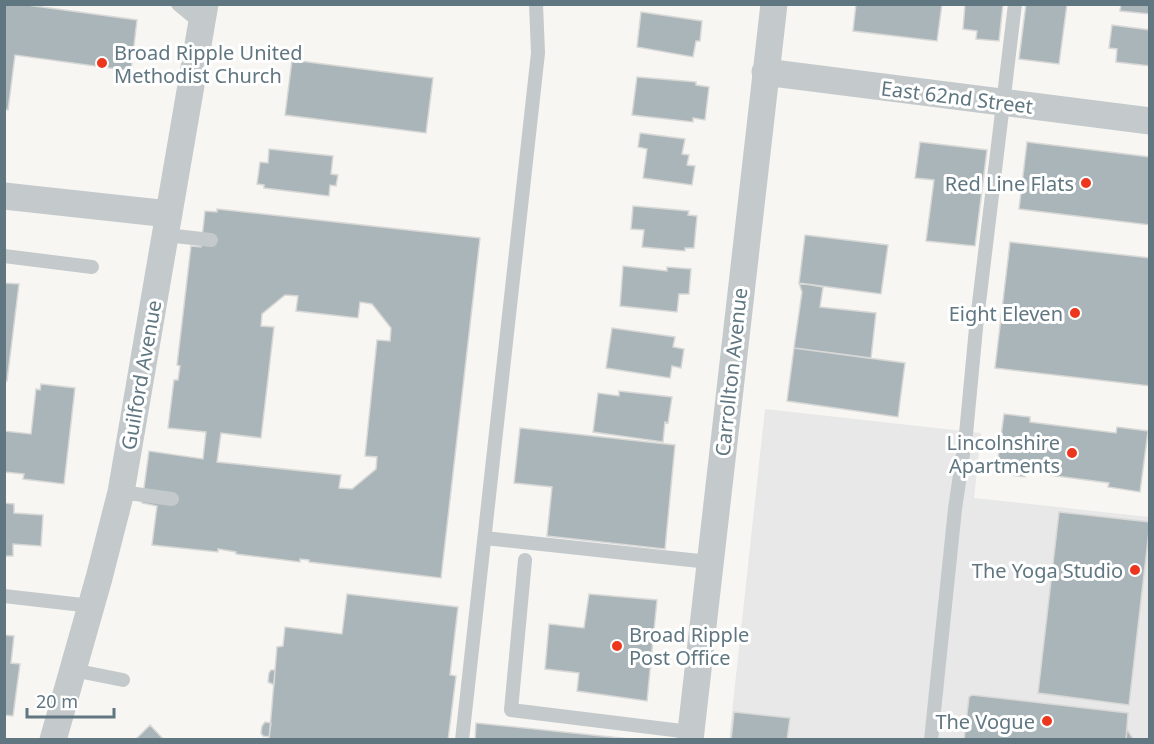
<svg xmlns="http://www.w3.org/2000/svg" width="1154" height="744" font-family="'Noto Sans',sans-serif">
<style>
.built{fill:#e7e8e7}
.building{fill:#aab5b9;stroke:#d8d8d6;stroke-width:1.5;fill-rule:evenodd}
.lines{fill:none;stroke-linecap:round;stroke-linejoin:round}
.service{stroke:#c4c9cb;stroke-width:14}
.minor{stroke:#c4c9cb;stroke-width:27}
.poi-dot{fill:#ec371e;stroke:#fff;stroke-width:2}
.labels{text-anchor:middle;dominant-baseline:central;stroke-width:6;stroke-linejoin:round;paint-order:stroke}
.poi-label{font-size:20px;fill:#607680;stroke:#fff;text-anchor:end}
.street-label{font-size:20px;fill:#607680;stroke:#fff}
</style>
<rect width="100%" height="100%" fill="#f7f6f3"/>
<path class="built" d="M765,409L981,433L974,498L1149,517V739L729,740Z"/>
<path class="building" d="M4,4H20L137,20L131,71L15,55L8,110L4,109Z
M856,4H942L937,41L853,31Z
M965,4H1003L999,41L976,39L977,31L963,29Z
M1026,4H1067L1059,64L1019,59Z
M1121,4H1150V14L1120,11Z
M641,12L702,21L700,41H696L693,57L637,47Z
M1112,25L1150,30V66L1116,62L1117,49L1109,48Z
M292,60L433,78L426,133L285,115Z
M637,77L696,82V85L709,87L705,120L693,118V122L632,115Z
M640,133L685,139L682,154L689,155L687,165L695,166L692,185L643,178L647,149L638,147Z
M920,142L987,150L975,246L926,241L934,180L915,178Z
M1027,142L1150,157V225L1019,209Z
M269,149L333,156L331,174L338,175L336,186L330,185L329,196L264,188V185L257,184L260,162L268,163Z
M633,206L689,211L688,215L697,216L694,248H685V251L642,247L644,230L631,229Z
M217,209L480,238L441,578L309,562V560L300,559V562L236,554V552L218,549V552L152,545L157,506L142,503L149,451L203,459L206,432L168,428L174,380H178L180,366L177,365L191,246L201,247L205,211L217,212ZM285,295L298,296L296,311L358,318L360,302L372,304L391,328L390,341L377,340L365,456L377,457L376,469L352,489L339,488L341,475L217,462L221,433L261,438L274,327L261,326L262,314Z
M805,235L888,245L881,294L799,283Z
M1010,242L1150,258V386L995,368Z
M623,266L667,271V267L691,269L689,294H679L677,312L620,306Z
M4,283L19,284L7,381H4Z
M799,283L823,287L820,307L876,313L871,358L794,348L802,292Z
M612,328L675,337L673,347L684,349L681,368L672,366L670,378L606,368Z
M794,348L905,363L898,417L787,401Z
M41,384L75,388L64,484L23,479L24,474L4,472V431L31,434L36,389L40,390Z
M619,391L672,397L668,423L665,422L663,442L593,432L598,393L619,396Z
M1004,414L1030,417V422L1116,433L1117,427L1148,431L1140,492L1108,487L1109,483L1026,472L1025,477L996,473Z
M520,428L675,445L665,549L547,536L552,487L514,483Z
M4,503L14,504V513L43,515L41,546L13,544V556H4Z
M1059,512L1150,522L1129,705L1038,693Z
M347,594L458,607L450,675L456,676L448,740H269L277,647L283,646L285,627L342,634Z
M589,594L657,600L647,701L577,691L579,673L545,669L549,624L584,628Z
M4,635L14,636L11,663L20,664L13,716L4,715Z
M271,670H275L274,685L268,682L269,673Z
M972,695L1128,713L1126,740H964L969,697Z
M734,712L790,718L787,740H731Z
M265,722L271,723L269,737L263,736L261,733L262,726Z
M476,723L640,740H475Z
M150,725L164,740H135Z
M1127,729L1131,736L1135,740H1126Z"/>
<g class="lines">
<path class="service" d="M178,4L201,23
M166,235L211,240
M4,256L92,267
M121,492L172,499
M485,538L709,562
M525,560L511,710L690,732
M4,596L91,606
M73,670L123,680
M462,740L538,53L536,4
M931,740L955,509L966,434L976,328L1015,4"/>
<path class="minor" d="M765,72L1150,121
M4,196L169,214
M53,740L99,578L121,492L205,4
M690,740L774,4"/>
</g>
<g class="poi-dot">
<circle cx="102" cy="63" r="6"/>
<circle cx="1086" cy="183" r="6"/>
<circle cx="1075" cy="313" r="6"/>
<circle cx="1072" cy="453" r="6"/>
<circle cx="1135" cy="570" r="6"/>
<circle cx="617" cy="646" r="6"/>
<circle cx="1047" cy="721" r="6"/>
</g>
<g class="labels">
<g class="poi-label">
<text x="114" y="52" text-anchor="start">Broad Ripple United<tspan x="114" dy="23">Methodist Church</tspan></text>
<text x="1074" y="183">Red Line Flats</text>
<text x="1063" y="313">Eight Eleven</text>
<text x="1060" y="442">Lincolnshire<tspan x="1060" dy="23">Apartments</tspan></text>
<text x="1123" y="570">The Yoga Studio</text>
<text x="629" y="634" text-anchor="start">Broad Ripple<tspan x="629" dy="23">Post Office</tspan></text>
<text x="1035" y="721">The Vogue</text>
</g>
<g class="street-label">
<text transform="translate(957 97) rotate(7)">East 62nd Street</text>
<text transform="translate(731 372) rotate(-84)">Carrollton Avenue</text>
<text transform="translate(141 375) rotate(-80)">Guilford Avenue</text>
</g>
</g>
<rect width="1154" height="744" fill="none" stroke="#607680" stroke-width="12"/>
<path d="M27 708v9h87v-9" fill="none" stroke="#607680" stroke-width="3"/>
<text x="36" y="708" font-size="18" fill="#607680" stroke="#ffffff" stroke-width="4.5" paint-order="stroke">20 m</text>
</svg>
